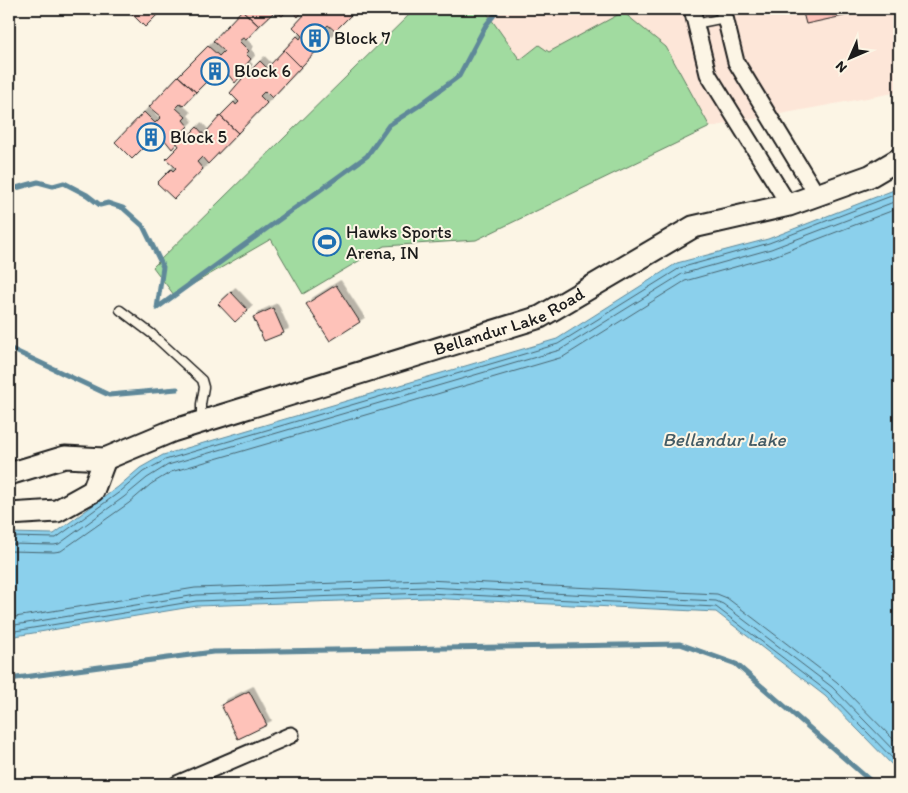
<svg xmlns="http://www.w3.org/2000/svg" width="908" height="793" font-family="Itim,sans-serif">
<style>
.built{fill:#fde6d8}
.green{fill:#a1dba0;stroke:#5e7c5e}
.water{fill:#8bd0ec;stroke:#5f8899}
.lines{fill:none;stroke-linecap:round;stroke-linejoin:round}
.shore{stroke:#48646f;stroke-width:1}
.stream{stroke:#5f8899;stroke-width:5}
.building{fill:#fec2b9;stroke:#1c1c1c;filter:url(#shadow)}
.lane-casing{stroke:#1c1c1c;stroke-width:11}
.street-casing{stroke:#1c1c1c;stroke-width:19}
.secondary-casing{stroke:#1c1c1c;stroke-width:25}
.lane{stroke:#fcf5e5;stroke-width:8}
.street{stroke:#fcf5e5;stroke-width:15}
.secondary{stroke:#fcf5e5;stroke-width:21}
.labels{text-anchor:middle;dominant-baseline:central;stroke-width:4;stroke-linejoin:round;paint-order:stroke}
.poi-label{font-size:18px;fill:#1c1c1c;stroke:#fcf5e5;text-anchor:start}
.street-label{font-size:18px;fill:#1c1c1c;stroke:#fcf5e5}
.water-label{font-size:19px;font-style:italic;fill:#435b65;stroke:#fcf5e5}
</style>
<defs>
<filter id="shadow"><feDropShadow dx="4.5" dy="-4.5" stdDeviation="0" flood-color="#0004"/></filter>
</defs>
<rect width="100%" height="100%" fill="#fcf5e5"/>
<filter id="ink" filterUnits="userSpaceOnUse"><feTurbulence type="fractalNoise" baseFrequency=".02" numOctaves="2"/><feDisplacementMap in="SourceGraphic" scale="10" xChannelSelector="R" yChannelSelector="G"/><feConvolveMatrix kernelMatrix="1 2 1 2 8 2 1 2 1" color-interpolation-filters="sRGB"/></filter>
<g filter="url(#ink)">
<path class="built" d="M484,9H899V92L710,127L666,47L659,42L549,52L539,45L520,60Z"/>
<path class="green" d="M415,9H484L520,60L539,45L549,52L623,12L666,47L710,127L476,240L384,246L303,294L271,239L174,295L153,267Z"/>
<path class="water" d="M899,188V772L825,696L716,612L427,598L197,606L9,637V533L54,534L118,487L140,468L163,455L557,339L677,263L768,239Z"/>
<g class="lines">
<path class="shore" d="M9,537L56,538L121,491L143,472L165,460L558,344L680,268L769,243L899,193
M9,544L54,545L59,544L124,497L147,478L168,465L560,350L682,274L771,249L899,200
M9,551L54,552L61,551L129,503L151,484L171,472L563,357L685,281L774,256L899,208
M9,618L195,588L426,580L717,594L727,598L837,682L899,745
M9,626L196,595L426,587L716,601L723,604L832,687L899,756
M9,632L196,601L427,593L716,607L828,692L899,765"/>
<path class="stream" d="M9,187L16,188L38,182L53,186L64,183L87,195L100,205L108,203L123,208L143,226L163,267L157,308
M157,308L367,156L389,125L417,107L459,76L486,25L499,9
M9,348L109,395L177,389
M9,679L213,652L680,644L736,664L874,784"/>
</g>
<path class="building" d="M133,9H163L145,27L130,12Z
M243,9H271L270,10L273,13L259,26L242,10Z
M274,9H289L282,16Z
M293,9H357L335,31L328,25L323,30L330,37L301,67L284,50L297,36L300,39L302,36L293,27L306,13L303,11L298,17L293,12L295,11Z
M802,9H876L806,24Z
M242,10L259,26L246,40L243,38L239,41L249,51L246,54L251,59L245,66L248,69L245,72L247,74L260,61L269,70L272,67L270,65L284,50L301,67L272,98L265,91L260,96L267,103L238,133L220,116L234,102L236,105L239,102L230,93L242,79L240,77L235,83L227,73L219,82L209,73L206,76L209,79L196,92L178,76L208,46L219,56L224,51L213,41Z
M178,76L196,92L183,106L180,104L176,108L186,117L183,120L188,126L182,132L185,135L182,138L184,140L197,127L206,137L209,133L207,131L220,116L238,133L208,164L202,157L197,162L203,169L174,199L157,183L171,169L173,171L176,168L166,159L179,146L177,143L172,149L164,139L155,148L146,139L143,142L146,145L132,159L115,142L144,112L155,123L161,117L149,107Z
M336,285L360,322L330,341L306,304Z
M231,292L248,310L235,322L218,304Z
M273,308L284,333L264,341L253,317Z
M249,691L267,725L238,739L221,705Z"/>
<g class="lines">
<g class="lane-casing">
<path id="lane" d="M695,24L725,18
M120,310L152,334L202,380L204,387L201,404V420"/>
</g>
<g class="street-casing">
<path id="street" d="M692,9L708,74L789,205
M723,9L736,62L817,195
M177,784L291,735"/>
</g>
<g class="secondary-casing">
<g id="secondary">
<path id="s1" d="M9,474L65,457L105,459L172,431L540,317L693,227L789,205L870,176L899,159"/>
<path d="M9,514L57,511L93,491L105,459"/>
</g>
</g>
<use href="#lane" class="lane"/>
<use href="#street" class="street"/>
<use href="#secondary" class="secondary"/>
</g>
</g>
<defs>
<g id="building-ring" transform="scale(1.4375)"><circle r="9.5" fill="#fcf5e5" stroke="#1f6fb2" stroke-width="1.5"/><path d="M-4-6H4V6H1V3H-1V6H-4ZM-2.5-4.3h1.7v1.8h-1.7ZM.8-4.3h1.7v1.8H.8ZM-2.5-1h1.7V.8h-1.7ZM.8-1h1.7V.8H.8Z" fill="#1f6fb2"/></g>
<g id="stadium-ring" transform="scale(1.4375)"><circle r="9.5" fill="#fcf5e5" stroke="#1f6fb2" stroke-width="1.5"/><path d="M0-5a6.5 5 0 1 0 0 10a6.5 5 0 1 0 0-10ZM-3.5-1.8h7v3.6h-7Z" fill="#1f6fb2"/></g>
</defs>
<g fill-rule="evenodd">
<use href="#building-ring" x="315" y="38"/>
<use href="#building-ring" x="215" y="71"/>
<use href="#building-ring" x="151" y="137"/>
<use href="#stadium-ring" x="327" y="242"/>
</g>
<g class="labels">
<g class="poi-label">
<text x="334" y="38">Block 7</text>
<text x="234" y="71">Block 6</text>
<text x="170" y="137">Block 5</text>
<text x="346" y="232">Hawks Sports<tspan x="346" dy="21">Arena, IN</tspan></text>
</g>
<g class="street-label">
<text stroke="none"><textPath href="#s1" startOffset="526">Bellandur Lake Road</textPath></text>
</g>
<g class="water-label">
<text x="724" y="439">Bellandur Lake</text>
</g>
</g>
<rect width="908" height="793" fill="none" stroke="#fcf5e5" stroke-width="30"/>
<rect x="15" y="15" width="878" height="763" fill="none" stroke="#1c1c1c" stroke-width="2" filter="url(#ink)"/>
<g transform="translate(850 58) rotate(225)" stroke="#fcf5e5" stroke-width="4" paint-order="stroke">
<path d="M0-4L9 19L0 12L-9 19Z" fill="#1c1c1c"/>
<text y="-8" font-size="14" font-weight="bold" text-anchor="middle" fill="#1c1c1c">N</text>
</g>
</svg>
